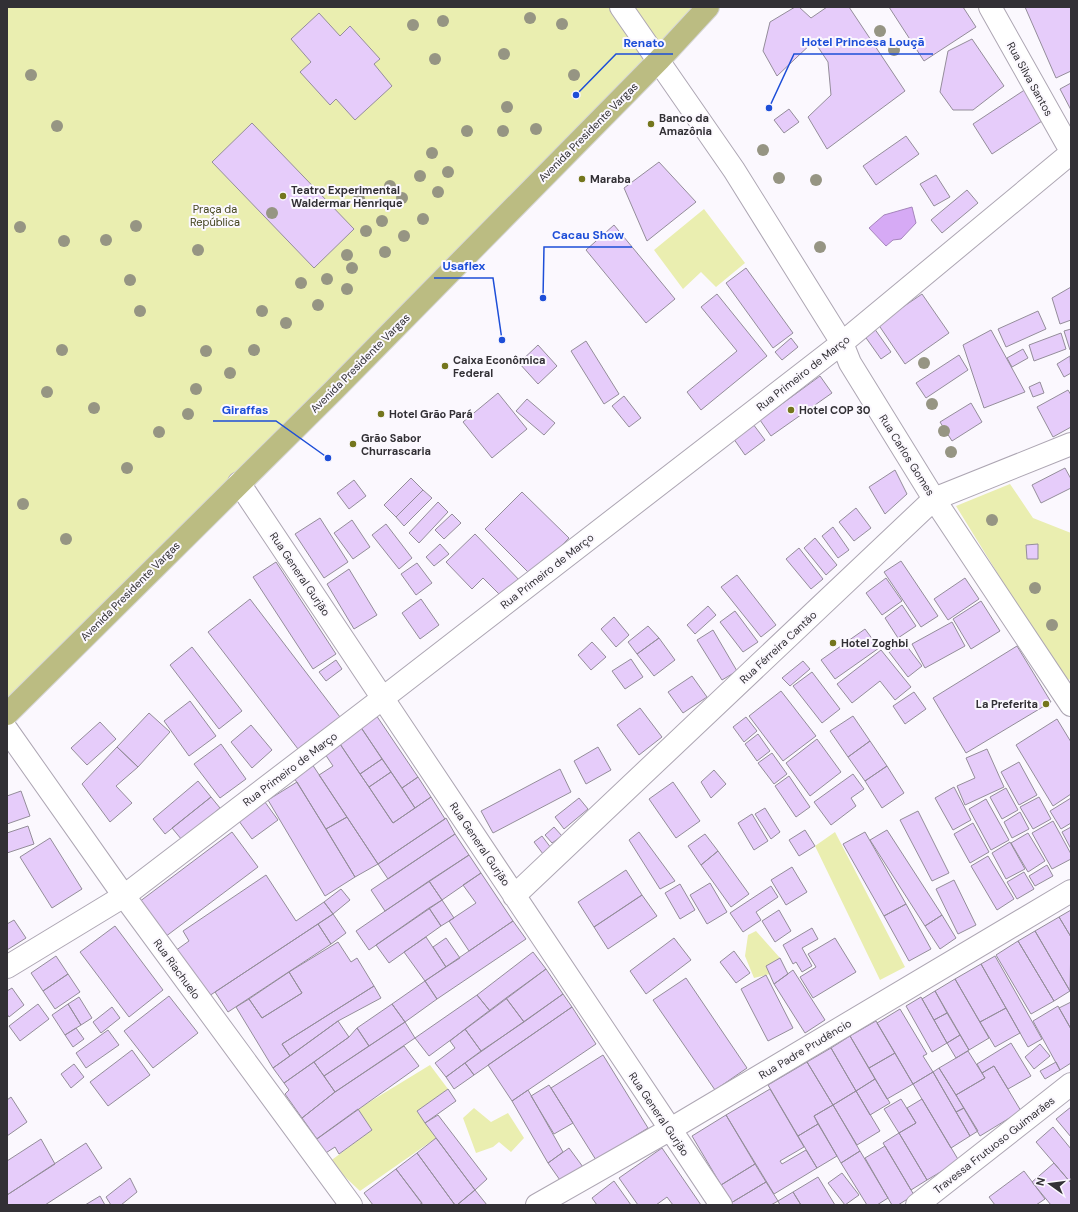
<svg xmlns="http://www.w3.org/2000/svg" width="1078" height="1212" font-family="'DM Sans',sans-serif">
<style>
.green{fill:#eaeeb0}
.water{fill:#d6aaf5;stroke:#a585bb}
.building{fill:#e6ccfa;stroke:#948d9a}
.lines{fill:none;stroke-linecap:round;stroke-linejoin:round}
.minor-casing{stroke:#ada6b3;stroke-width:24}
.major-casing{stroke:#d6d6d7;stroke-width:24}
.minor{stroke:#fff;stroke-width:22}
.major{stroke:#bbbc82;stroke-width:22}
.tree{fill:#969583}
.poi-dot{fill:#74761d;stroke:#fbf8fe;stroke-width:1.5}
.labels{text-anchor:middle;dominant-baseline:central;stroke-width:4;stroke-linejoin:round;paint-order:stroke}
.street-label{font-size:11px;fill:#323035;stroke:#fbf8fe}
.poi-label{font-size:11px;font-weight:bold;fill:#323035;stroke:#fbf8fe;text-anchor:start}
.park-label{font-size:11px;fill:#43441e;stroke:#fbf8fe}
.leader{fill:none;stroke:#1d4ed8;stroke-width:1.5}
.callout-dot{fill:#1d4ed8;stroke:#fbf8fe;stroke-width:1.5}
.callout-label{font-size:12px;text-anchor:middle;font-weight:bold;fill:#1d4ed8;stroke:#fbf8fe;stroke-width:4;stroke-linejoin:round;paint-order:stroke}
</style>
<rect width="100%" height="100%" fill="#fbf8fe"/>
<path class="green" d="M7,7H708L7,714Z
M704,209L745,263L716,287L701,272L683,289L654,250Z
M1010,484L1033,518L1071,533V679L1064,681L956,506Z
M835,832L905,967L880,980L815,846Z
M756,931L780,958L766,966L770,974L754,978L745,956L748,935Z
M430,1065L448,1089L417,1111L436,1138L360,1191L329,1162L372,1130L358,1109Z
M474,1108L491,1122L508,1113L524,1138L511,1152L499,1142L493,1147L476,1153L463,1118Z"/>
<path class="water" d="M912,207L916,223L901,239L893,240L886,246L869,228L884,215Z"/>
<path class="building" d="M795,7H799L811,18L827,7H849L905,91L827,149L808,117L831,95L828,62L814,41L777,76L763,51L770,22Z
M889,7H963L976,27L924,61Z
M1025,7H1071V71L1056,78Z
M319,13L340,36L350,26L380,59L374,64L392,86L355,120L336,99L330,105L300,72L311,62L291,39Z
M972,39L1004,86L973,110H953L940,92L948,51Z
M1071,83V110L1060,89Z
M1026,89L1045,119L992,154L973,124Z
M789,109L799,122L784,133L774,120Z
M252,123L354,229L314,268L212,162Z
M906,136L919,154L876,185L863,166Z
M659,162L696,202L647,241L624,188Z
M936,175L950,197L934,206L920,184Z
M967,190L978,203L942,233L931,220Z
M614,225L675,299L646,323L586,250Z
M746,268L793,333L773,348L726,283Z
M1071,287V320L1060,324L1052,298Z
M717,294L767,356L701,410L687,392L737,351L701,307Z
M922,294L949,333L905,364L878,324Z
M1038,311L1046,329L1006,347L998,329Z
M874,328L891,352L881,359L864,335Z
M1071,329V350H1070L1064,331Z
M991,330L1025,392L984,408L963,345Z
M1061,333L1066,349L1034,361L1029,345Z
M791,338L798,347L782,360L775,352Z
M586,341L619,394L604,404L571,351Z
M538,345L557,366L538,384L519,363Z
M1023,349L1028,358L1012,367L1007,358Z
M959,355L968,370L926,398L916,383Z
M1070,356L1071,373L1064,377L1057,364Z
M820,376L832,393L771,436L760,420Z
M1040,382L1044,393L1033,397L1029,387Z
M1068,390L1071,395V427L1053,437L1037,407Z
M498,393L527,429L492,458L463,422Z
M624,396L641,418L629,427L612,406Z
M527,399L555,423L544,435L516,411Z
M971,403L982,422L952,441L940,422Z
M750,420L765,440L745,455L731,435Z
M1065,468L1071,479V488L1041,503L1032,485Z
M895,470L907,494L885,514L869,487Z
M411,478L423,490L396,517L384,505Z
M354,480L366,496L349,509L337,493Z
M423,490L432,498L404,526L396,517Z
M522,492L569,538L532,576L485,529Z
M438,502L448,512L419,543L409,533Z
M856,508L871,528L854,541L839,522Z
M452,514L461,523L444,539L435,530Z
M320,518L348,562L324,578L295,534Z
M352,520L370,547L353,559L334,533Z
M386,524L412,558L399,569L372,535Z
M833,527L849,550L838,558L822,536Z
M475,534L523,584L506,601L483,578L472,589L446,562Z
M815,538L837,565L826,575L804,548Z
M440,544L449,554L434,566L426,557Z
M1038,544V559H1027L1026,545Z
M799,548L823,579L811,589L786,559Z
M901,561L938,616L921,627L884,572Z
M276,562L336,654L313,669L253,577Z
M417,563L432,583L416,595L401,574Z
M349,569L377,615L354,629L327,584Z
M737,575L776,625L761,637L721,587Z
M886,578L902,601L882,615L866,593Z
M965,578L979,599L948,620L934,599Z
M250,599L340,717L298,749L208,632Z
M421,599L439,625L420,639L402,613Z
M981,601L1000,631L971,649L953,619Z
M902,605L916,626L898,638L885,618Z
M708,606L716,615L695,634L687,625Z
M735,611L758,642L743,652L720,622Z
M614,617L629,635L616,647L601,629Z
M952,622L965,646L925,668L912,644Z
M648,626L659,638L637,654L628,642Z
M865,629L879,648L835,679L821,660Z
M713,630L737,671L722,680L697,640Z
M659,638L675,660L654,676L637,654Z
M903,641L922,666L908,677L889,652Z
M592,642L606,657L591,670L578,655Z
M1017,646L1051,702L966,753L933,698Z
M192,647L242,711L219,729L170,665Z
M881,650L911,687L895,700L880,681L852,703L837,684Z
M631,659L643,677L625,689L612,671Z
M336,660L342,669L326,681L319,672Z
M803,661L810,669L790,686L782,678Z
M812,672L840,709L822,723L793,686Z
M692,676L707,697L683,713L668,692Z
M781,691L816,736L783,761L749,716Z
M914,692L926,709L905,724L893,706Z
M190,701L216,736L189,756L164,721Z
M640,708L662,737L639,755L617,725Z
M149,713L170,732L138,767L117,747Z
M376,715L418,777L402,788L360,726Z
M853,716L870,741L848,757L830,731Z
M746,717L757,731L744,742L733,727Z
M1057,719L1071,742V794L1053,806L1016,745Z
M100,722L116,739L87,765L71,748Z
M251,725L272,750L252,768L231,742Z
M360,726L382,759L360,774L338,741Z
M758,734L770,751L757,761L745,744Z
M817,739L841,772L810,796L786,763Z
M338,741L393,823L431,797L445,819L378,864L319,775L333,766L323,751Z
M870,741L887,766L865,781L848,757Z
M221,744L246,779L220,798L194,764Z
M117,747L138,767L116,786L132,803L110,822L82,784Z
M598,747L611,770L586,784L574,761Z
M987,749L1004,787L965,805L957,786L975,778L966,758Z
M772,753L787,774L774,784L758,763Z
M382,759L391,772L369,787L360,774Z
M310,761L347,817L326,829L291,773Z
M1019,762L1037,795L1019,805L1001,772Z
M887,766L904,793L882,808L865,781Z
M560,769L571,792L493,833L481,811Z
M714,770L726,784L711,798L701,782Z
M391,772L415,808L393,823L369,787Z
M853,774L864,789L851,798L856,806L831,825L814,802Z
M789,776L810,807L796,817L775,786Z
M418,777L431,797L415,808L402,788Z
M198,781L211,797L165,834L153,819Z
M297,782L355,877L325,896L268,800Z
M673,782L700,821L676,838L649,799Z
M954,787L971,820L953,830L935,798Z
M1006,788L1018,810L1002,819L990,797Z
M21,791L30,816L7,824V796Z
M211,797L220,808L182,840L172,828Z
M1039,797L1051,819L1033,829L1020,807Z
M262,798L278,820L252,839L236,817Z
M579,798L588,809L564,829L555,817Z
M1071,798V823L1061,829L1050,811Z
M986,799L1009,840L991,850L969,809Z
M765,808L780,832L771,839L755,814Z
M918,811L949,873L932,881L900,820Z
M1020,812L1029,829L1012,838L1004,822Z
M752,814L768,841L754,850L738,823Z
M347,817L378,864L355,877L326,829Z
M446,818L455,834L388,879L378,864Z
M1053,821L1071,854V859L1052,869L1032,833Z
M973,823L989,852L970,863L954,834Z
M28,826L34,844L7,853V833Z
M554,827L562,836L552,843L545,835Z
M1071,827V849L1062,832Z
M805,830L815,846L799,856L789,840Z
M887,830L942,915L925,926L870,840Z
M232,832L258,867L165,937L139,902Z
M639,832L675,881L660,889L629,840Z
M865,832L906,904L884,916L843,844Z
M1028,833L1045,861L1028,872L1011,843Z
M455,834L469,855L385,911L371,890Z
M705,834L718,851L701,865L688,846Z
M542,836L551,848L543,854L534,842Z
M50,838L82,889L52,908L20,857Z
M1010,842L1025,869L1006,879L992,853Z
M718,851L749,894L731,907L701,865Z
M469,855L481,873L442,900L429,881Z
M988,856L1014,899L997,910L971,866Z
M1047,865L1053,876L1035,886L1029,876Z
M792,867L807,892L786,905L771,880Z
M626,870L642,895L594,927L578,902Z
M1024,872L1034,889L1017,899L1007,882Z
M481,873L513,921L469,951L449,921L476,903L463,885Z
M266,875L296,921L324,902L333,914L206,998L175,951L189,941L183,931Z
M954,880L976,925L958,934L936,889Z
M429,881L442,900L369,950L356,931Z
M710,883L727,912L707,924L690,895Z
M680,884L695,910L680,919L665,893Z
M771,886L778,897L756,912L761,920L743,932L730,913Z
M341,889L350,900L333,914L324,902Z
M642,895L657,916L608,949L594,927Z
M442,900L454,918L441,926L429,908Z
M906,904L931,949L909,961L884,916Z
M429,908L441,926L389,963L376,945Z
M779,910L791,931L775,942L762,921Z
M1071,910V937L1059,917Z
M333,914L346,933L331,944L318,924Z
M942,915L956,938L940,949L925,926Z
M1059,917L1071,937L1070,991L1035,931Z
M14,920L26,938L7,950V924Z
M513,921L526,939L437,999L425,981Z
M318,924L331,944L228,1012L215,992Z
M115,926L163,990L129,1017L80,952Z
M812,928L818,939L802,948L812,966L802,972L796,962L793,964L783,945Z
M1035,931L1070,991L1054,1001L1018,941Z
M426,937L446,967L425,981L404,952Z
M446,938L460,958L446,967L433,947Z
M674,938L691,960L646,994L630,971Z
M835,938L856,972L813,998L800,977L816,967L808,954Z
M1018,941L1054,1001L1031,1014L996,955Z
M338,942L351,962L357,958L374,986L282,1044L290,1056L273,1068L236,1007L249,999L262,1018L302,993L289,972Z
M734,951L750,973L736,983L720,962Z
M533,952L546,969L490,1011L477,995Z
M56,956L68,974L43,991L31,973Z
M995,956L1042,1039L1028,1047L981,964Z
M780,958L788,974L774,984L766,966Z
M981,964L1006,1008L980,1022L955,979Z
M546,969L563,994L524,1022L506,998Z
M793,970L825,1020L805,1033L774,984Z
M289,972L302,993L262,1018L249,999Z
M68,974L80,992L55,1009L43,991Z
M766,975L793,1028L768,1041L741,989Z
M686,978L747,1068L715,1090L653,1000Z
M955,979L989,1038L969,1050L935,991Z
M425,981L437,999L405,1022L392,1004Z
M374,986L381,998L338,1021L290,1056L282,1044Z
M12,988L24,1005L9,1017L7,1014V991Z
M935,991L947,1013L934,1020L922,999Z
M563,994L572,1007L474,1075L465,1063Z
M477,995L490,1011L429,1056L415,1038Z
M169,996L198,1033L153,1068L124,1031Z
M79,997L92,1018L81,1025L68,1004Z
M921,997L947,1043L932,1052L906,1006Z
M506,998L524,1022L481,1051L465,1029Z
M1071,1002V1029L1059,1008Z
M38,1004L49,1019L20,1041L9,1026Z
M68,1004L81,1025L65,1035L52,1015Z
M392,1004L405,1022L369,1046L357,1028Z
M1058,1006L1071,1029V1063L1060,1070L1033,1021Z
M112,1007L120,1018L101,1033L93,1022Z
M572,1007L596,1044L512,1101L488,1065Z
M1006,1008L1020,1033L995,1047L980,1022Z
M900,1009L927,1054L923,1056L933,1072L913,1084L877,1023Z
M947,1013L960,1035L947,1043L934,1020Z
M338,1021L349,1037L284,1083L273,1068Z
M876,1021L895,1053L869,1068L850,1036Z
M405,1022L415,1038L335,1092L324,1076Z
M76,1028L84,1039L73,1047L65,1035Z
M357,1028L369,1046L324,1076L314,1062L349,1037Z
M465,1029L481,1051L446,1077L435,1063L455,1048L450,1041Z
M108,1030L119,1045L86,1068L76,1053Z
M960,1035L969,1050L956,1058L947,1043Z
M850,1036L875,1079L856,1091L831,1048Z
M1011,1043L1031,1076L1008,1089L994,1066L982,1073L977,1064Z
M1040,1044L1050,1056L1034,1069L1025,1057Z
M404,1046L419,1066L317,1139L302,1118L335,1092Z
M831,1048L856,1091L833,1105L807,1062Z
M132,1050L150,1075L108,1106L90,1082Z
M968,1051L985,1078L956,1095L939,1068Z
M895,1053L913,1084L887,1099L869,1068Z
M603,1055L648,1128L596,1160L551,1088Z
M314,1062L335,1092L302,1118L285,1094L289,1090L284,1083Z
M807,1062L833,1105L814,1116L818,1124L798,1136L768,1085Z
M1056,1062L1060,1070L1045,1079L1040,1071Z
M465,1063L474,1075L454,1089L446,1077Z
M74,1064L84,1077L71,1088L61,1074Z
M994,1066L1021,1111L980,1136L956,1095L985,1078L982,1073Z
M939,1068L964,1108L956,1112L933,1072Z
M933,1072L970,1136L951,1148L913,1084Z
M875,1079L890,1103L870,1115L856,1091Z
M549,1085L573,1123L554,1134L531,1096Z
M448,1089L456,1101L425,1123L417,1111Z
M770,1089L804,1147L780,1161L782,1164L806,1150L817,1168L774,1194L726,1115Z
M528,1090L563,1152L548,1163L512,1101Z
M856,1091L880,1131L857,1145L833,1105Z
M11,1097L27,1122L7,1136V1100Z
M901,1099L916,1123L899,1133L884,1109Z
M922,1099L959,1161L927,1180L899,1133L916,1123L907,1108Z
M833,1105L860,1151L841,1163L814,1116Z
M1071,1107V1137L1056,1119Z
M964,1108L978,1131L970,1136L956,1112Z
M358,1109L372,1130L339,1154L335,1147L321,1156L311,1143Z
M438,1115L487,1179L475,1190L425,1123Z
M726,1115L755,1164L721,1185L692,1136Z
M818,1124L837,1156L817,1168L798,1136Z
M1053,1127L1071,1149V1183L1036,1142Z
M899,1133L927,1180L911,1190L883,1143Z
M436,1138L475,1190L457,1205H455L417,1153Z
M41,1139L55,1164L7,1195V1161Z
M86,1143L102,1168L45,1205H7V1195Z
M885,1146L914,1195L898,1205H892L865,1158Z
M569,1148L583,1167L562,1183L548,1163Z
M662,1148L701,1205H673L667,1197L656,1205H638L619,1178Z
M860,1151L888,1198L877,1205H867L841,1163Z
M417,1153L455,1205H423L396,1169Z
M1054,1163L1071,1183V1205H1051L1032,1182Z
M755,1164L766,1182L731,1203L721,1185Z
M396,1169L422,1203L419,1205H373L364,1193Z
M1024,1171L1045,1199L1036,1205H995L989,1197Z
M842,1173L859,1195L845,1205L828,1183Z
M818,1177L835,1205H801L793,1192Z
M130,1178L137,1192L121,1205H111L106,1197Z
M614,1181L631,1205H597L592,1198Z
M766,1182L778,1201L771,1205H733L731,1203Z
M475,1190L487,1205H457Z
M793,1192L801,1205H780L778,1201Z
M100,1196L105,1205H85Z"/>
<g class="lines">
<g class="minor-casing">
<path id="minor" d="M621,7L734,170L842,343L850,363L934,499L1071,705
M990,7L1071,151
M239,483L721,1205
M7,730L124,896L351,1205
M514,896L934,499L1071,444
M7,967L124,896L383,698L842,343L1071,153
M537,1205L669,1130L1071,891
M917,1205L1071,1084"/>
</g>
<g class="major-casing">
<path id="major" d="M7,714L333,391L659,60L708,7"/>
</g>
<use href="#minor" class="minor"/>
<use href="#major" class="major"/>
</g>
<g class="tree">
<circle cx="530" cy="18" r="6"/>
<circle cx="443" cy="21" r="6"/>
<circle cx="562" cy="24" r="6"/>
<circle cx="413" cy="25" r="6"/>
<circle cx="880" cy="31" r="6"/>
<circle cx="894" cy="50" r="6"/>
<circle cx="504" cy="54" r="6"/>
<circle cx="435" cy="59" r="6"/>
<circle cx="31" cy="75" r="6"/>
<circle cx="574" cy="75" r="6"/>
<circle cx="507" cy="107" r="6"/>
<circle cx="57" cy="126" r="6"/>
<circle cx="536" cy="129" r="6"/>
<circle cx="467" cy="131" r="6"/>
<circle cx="503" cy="131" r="6"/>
<circle cx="763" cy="150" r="6"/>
<circle cx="432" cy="153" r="6"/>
<circle cx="448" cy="172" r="6"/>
<circle cx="420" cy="176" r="6"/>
<circle cx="779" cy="178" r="6"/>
<circle cx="816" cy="180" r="6"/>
<circle cx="390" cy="186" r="6"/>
<circle cx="438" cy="192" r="6"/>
<circle cx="402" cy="198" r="6"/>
<circle cx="359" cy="199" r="6"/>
<circle cx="272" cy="213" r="6"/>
<circle cx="423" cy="219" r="6"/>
<circle cx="382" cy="221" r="6"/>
<circle cx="136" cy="226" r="6"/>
<circle cx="20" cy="227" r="6"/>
<circle cx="366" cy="231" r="6"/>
<circle cx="404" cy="236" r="6"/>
<circle cx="106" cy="240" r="6"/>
<circle cx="64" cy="241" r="6"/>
<circle cx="820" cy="247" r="6"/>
<circle cx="198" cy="250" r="6"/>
<circle cx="385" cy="252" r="6"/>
<circle cx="347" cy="255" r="6"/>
<circle cx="352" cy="268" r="6"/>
<circle cx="327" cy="279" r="6"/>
<circle cx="130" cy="280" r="6"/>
<circle cx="301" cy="283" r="6"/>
<circle cx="347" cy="289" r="6"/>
<circle cx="318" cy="305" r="6"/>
<circle cx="140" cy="311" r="6"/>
<circle cx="262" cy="311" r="6"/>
<circle cx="286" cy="323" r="6"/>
<circle cx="62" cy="350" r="6"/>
<circle cx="254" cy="350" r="6"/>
<circle cx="206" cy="351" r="6"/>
<circle cx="924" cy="363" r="6"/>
<circle cx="230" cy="373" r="6"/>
<circle cx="196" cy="389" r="6"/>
<circle cx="47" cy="392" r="6"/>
<circle cx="932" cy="404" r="6"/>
<circle cx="94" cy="408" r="6"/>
<circle cx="188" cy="414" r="6"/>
<circle cx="944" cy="431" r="6"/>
<circle cx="159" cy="432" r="6"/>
<circle cx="951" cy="452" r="6"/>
<circle cx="127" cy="468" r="6"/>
<circle cx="23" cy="504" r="6"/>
<circle cx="992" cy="520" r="6"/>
<circle cx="66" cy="539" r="6"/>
<circle cx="1035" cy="588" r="6"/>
<circle cx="1052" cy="625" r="6"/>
</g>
<g class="poi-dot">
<circle cx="651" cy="124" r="4"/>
<circle cx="582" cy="179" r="4"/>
<circle cx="283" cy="196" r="4"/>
<circle cx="445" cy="366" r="4"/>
<circle cx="791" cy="410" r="4"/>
<circle cx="381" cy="414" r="4"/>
<circle cx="353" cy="444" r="4"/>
<circle cx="833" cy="643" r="4"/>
<circle cx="1046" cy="704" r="4"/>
</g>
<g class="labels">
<g class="street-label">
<text transform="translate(1030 79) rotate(61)">Rua Silva Santos</text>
<text transform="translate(588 132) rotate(-45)">Avenida Presidente Vargas</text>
<text transform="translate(360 363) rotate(-45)">Avenida Presidente Vargas</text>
<text transform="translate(803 373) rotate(-38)">Rua Primeiro de Março</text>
<text transform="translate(907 455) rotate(58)">Rua Carlos Gomes</text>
<text transform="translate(547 571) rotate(-38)">Rua Primeiro de Março</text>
<text transform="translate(300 574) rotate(56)">Rua General Gurjão</text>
<text transform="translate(130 591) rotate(-45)">Avenida Presidente Vargas</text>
<text transform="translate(778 647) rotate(-43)">Rua Férreira Cantão</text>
<text transform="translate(290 769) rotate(-37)">Rua Primeiro de Março</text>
<text transform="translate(480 844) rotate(56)">Rua General Gurjão</text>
<text transform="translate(177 969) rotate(54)">Rua Riachuelo</text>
<text transform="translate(805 1049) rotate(-31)">Rua Padre Prudêncio</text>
<text transform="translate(659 1114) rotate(56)">Rua General Gurjão</text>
<text transform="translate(994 1145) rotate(-38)">Travessa Frutuoso Guimarães</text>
</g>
<g class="poi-label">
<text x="659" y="118">Banco da<tspan x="659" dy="13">Amazônia</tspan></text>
<text x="590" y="179">Maraba</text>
<text x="291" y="190">Teatro Experimental<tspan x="291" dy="13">Waldermar Henrique</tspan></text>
<text x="453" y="360">Caixa Econômica<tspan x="453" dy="13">Federal</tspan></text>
<text x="799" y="410">Hotel COP 30</text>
<text x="389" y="414">Hotel Grão Pará</text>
<text x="361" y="438">Grão Sabor<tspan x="361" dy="13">Churrascaria</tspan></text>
<text x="841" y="643">Hotel Zoghbi</text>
<text x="1038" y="704" text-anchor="end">La Preferita</text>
</g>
<g class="park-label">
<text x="215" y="209">Praça da<tspan x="215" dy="13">República</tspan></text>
</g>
</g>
<path class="leader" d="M769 108L794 54H933M576 95L616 54H673M543 298L544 247H632M502 340L493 278H434M328 458L276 421H213"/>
<g class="callout-dot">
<circle cx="769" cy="108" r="4"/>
<circle cx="576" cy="95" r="4"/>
<circle cx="543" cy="298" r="4"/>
<circle cx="502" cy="340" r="4"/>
<circle cx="328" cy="458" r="4"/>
</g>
<g class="callout-label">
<text x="863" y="46">Hotel Princesa Louçã</text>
<text x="644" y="47">Renato</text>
<text x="588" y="239">Cacau Show</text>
<text x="464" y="270">Usaflex</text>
<text x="245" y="414">Giraffas</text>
</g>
<rect width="1078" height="1212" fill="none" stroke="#323035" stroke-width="16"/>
<g transform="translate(1050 1184) rotate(284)" stroke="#fbf8fe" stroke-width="3" paint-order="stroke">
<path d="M0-3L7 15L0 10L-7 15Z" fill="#323035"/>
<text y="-6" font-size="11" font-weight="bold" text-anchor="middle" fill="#323035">N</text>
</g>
</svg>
